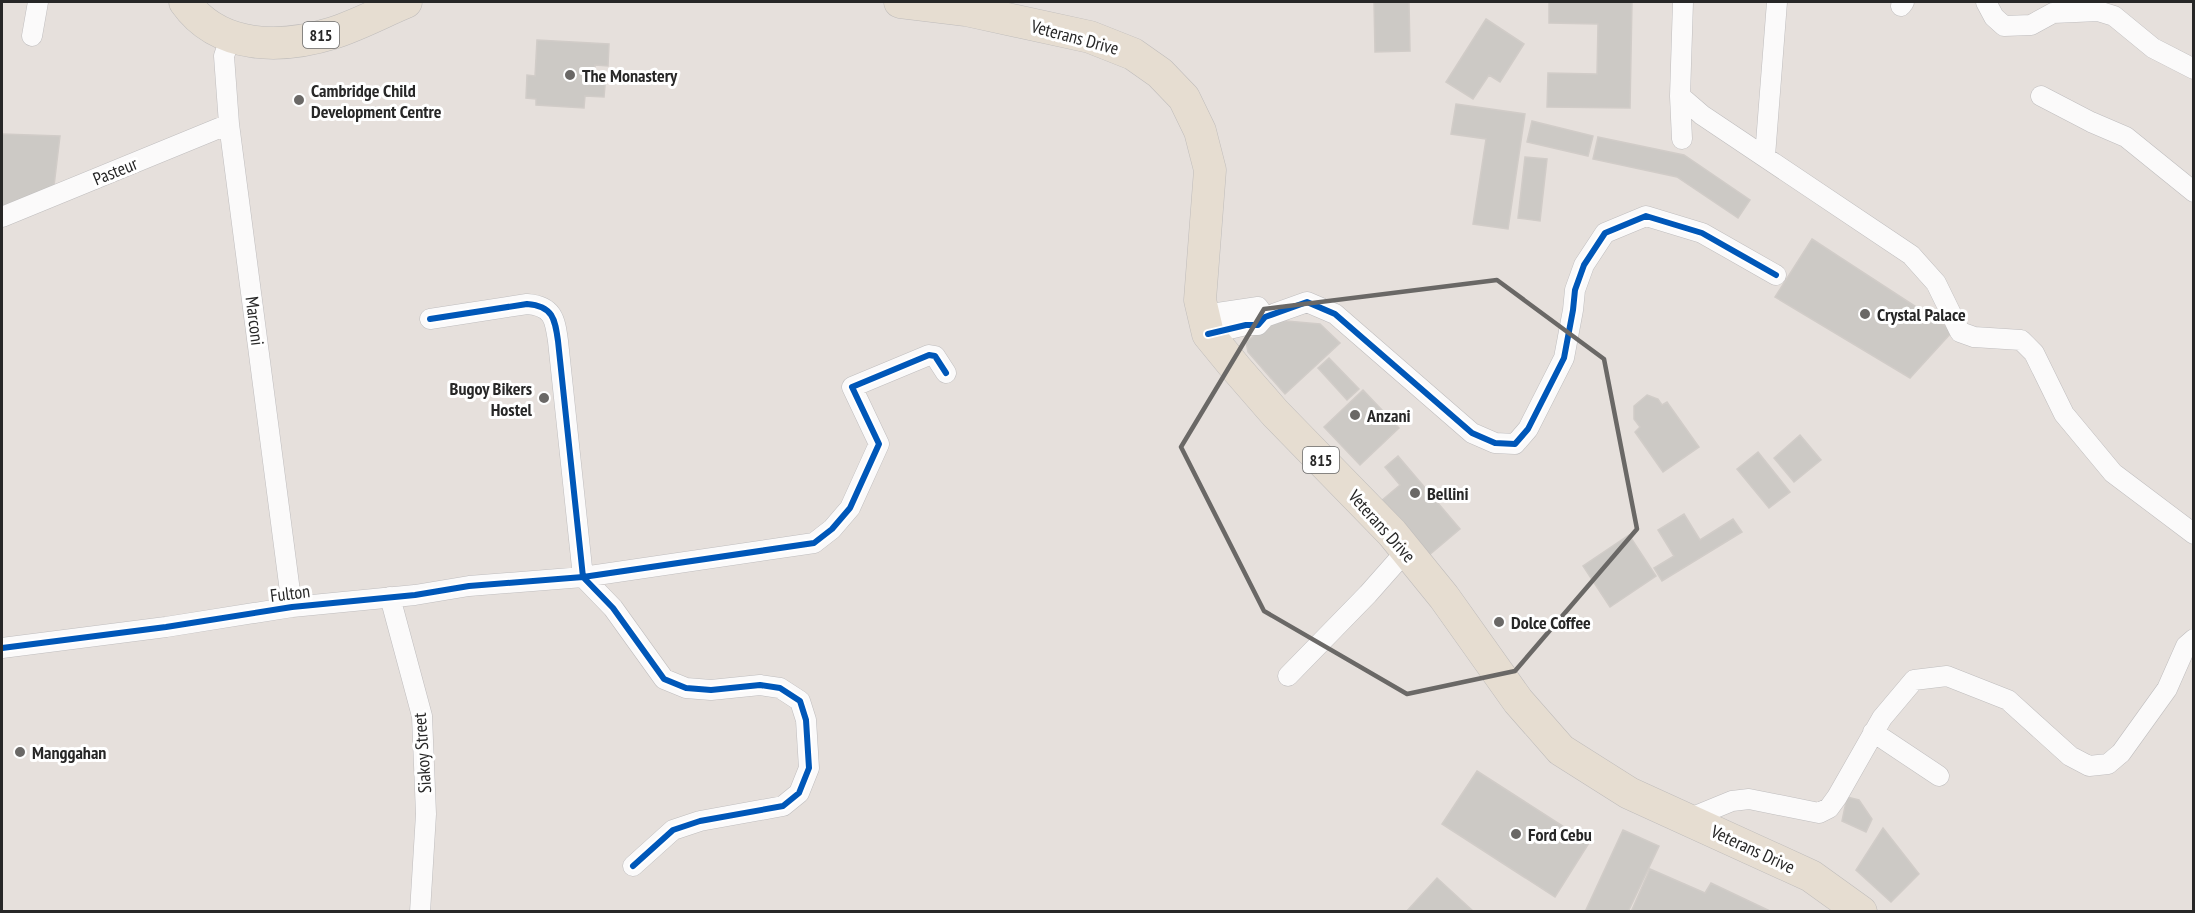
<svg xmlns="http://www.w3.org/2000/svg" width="2195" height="913" font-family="'PT Sans Narrow',sans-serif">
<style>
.building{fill:#ccc9c5;stroke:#d1ccc8;stroke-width:1.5}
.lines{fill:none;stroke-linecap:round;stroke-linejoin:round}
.street-casing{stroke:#bfbdbe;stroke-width:21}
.primary-casing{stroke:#bfbcbb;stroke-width:33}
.street{stroke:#fbfafa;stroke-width:20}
.primary{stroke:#e6ddd1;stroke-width:32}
.cycleway-casing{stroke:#fff;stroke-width:10}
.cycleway{stroke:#0057b8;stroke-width:6}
.marked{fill:none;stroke:#6a6866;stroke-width:4.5;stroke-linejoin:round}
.poi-dot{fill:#6a6866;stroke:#fff;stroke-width:2}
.labels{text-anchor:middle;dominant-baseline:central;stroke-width:6;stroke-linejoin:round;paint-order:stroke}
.shield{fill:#fff;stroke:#686868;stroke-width:1.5}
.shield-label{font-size:16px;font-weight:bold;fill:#272727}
.street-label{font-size:18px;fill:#272727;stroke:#fff}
.poi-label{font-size:18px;font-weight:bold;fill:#272727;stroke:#fff;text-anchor:start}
</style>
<rect width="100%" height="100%" fill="#e6e0dc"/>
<path class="building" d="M1374,2H1409L1410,51L1375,52Z
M1549,2H1632L1630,108L1547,107L1548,73L1597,74L1598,24L1549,23Z
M1486,19L1524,44L1500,82L1489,75L1473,99L1446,82Z
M537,40L609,44L608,66L595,65V73L606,74L604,97L585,96L584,108L536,105V99L526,98L527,75L535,76Z
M1456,104L1525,114L1508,229L1473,224L1486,139L1451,134Z
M1532,121L1593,136L1588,156L1527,142Z
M2,134L60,136L53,194L2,212Z
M1598,137L1684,155L1750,200L1738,218L1677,177L1593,159Z
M1525,157L1547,159L1540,221L1518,218Z
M1812,239L1953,331L1910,378L1775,297Z
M1275,320L1320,324L1340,343L1285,394L1248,352L1246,342Z
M1329,358L1359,389L1347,400L1318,368Z
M1363,390L1399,428L1360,465L1324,427Z
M1647,395L1658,399L1662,405L1667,402L1699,447L1663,472L1635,432L1640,427L1634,419V406Z
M1800,435L1821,460L1794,482L1774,458Z
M1758,452L1790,492L1769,508L1737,469Z
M1398,456L1460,529L1428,556L1381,501L1400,485L1385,467Z
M1684,514L1700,540L1733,519L1742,532L1662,581L1654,568L1674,556L1658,530Z
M1629,535L1656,576L1610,607L1583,566Z
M1477,771L1589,843L1555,897L1442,824Z
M1847,797L1859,800L1872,819L1866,832L1842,821Z
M1883,828L1919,874L1891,902L1856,870Z
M1623,830L1659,846L1628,912H1585Z
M1650,869L1705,893L1711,883L1772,912H1631Z
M1437,878L1474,912H1406Z"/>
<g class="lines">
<g class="street-casing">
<path id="street" d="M1986,2L1994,17L2004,26L2031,25L2053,13L2098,11L2114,16L2153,48L2194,69
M1901,6L1904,2
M32,36L38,2
M231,36L224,56L229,124L292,607
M1680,96L1702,115L1911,255L1936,283L1960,332L1974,337L2021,340L2034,353L2064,414L2113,473L2194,534
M2041,96L2091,122L2126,137L2194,192
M1682,139L1680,96L1683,2
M1765,156L1777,2
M2,217L229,124
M1204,315L1258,307L1265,317
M430,319L527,304C553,306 555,319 558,341L583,577L613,608L664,679L686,688L711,690L760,685L780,688L800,701L806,720L809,768L799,793L783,806L700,821L673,830L633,866
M1208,334L1246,325H1258L1265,317L1307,302L1335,314L1472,433L1495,443L1515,444L1528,429L1564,358L1573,310L1575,290L1584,265L1605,233L1646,216L1702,233L1776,275
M390,597L422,716L426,814L420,912
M2,648L166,627L292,607L415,595L469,586L583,577L814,543L832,529L850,508L879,444L852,387L929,355L935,356L946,373
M1288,676L1368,594L1406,551
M1873,732L1939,776
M1688,819L1732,801L1749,799L1819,813L1829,808L1837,797L1882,718L1914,680L1947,676L2008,700L2070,756L2089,766L2108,764L2121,753L2167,689L2186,646L2194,639"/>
</g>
<g class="primary-casing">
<path id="primary" d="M185,2C219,50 282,49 333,33C358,25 382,12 406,2
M900,2L966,10L1090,37L1133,54L1160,73L1184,98L1200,131L1210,170L1200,300L1208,334L1235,367L1275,413L1392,533L1444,597L1518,701L1561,750L1629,793L1811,876L1861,912"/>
</g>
<use href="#street" class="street"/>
<use href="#primary" class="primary"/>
<g class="cycleway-casing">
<path id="cycleway" d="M430,319L527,304C553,306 555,319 558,341L583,577L613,608L664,679L686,688L711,690L760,685L780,688L800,701L806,720L809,768L799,793L783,806L700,821L673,830L633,866
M1208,334L1246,325H1258L1265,317L1307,302L1335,314L1472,433L1495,443L1515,444L1528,429L1564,358L1573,310L1575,290L1584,265L1605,233L1646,216L1702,233L1776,275
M2,648L166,627L292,607L415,595L469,586L583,577L814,543L832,529L850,508L879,444L852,387L929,355L935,356L946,373"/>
</g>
<use href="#cycleway" class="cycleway"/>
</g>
<path class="marked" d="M1497,280L1604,359L1637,529L1515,671L1407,694L1264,611L1181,447L1264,309Z"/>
<g class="poi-dot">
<circle cx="570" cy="75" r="6"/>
<circle cx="299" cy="100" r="6"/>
<circle cx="1865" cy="314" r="6"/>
<circle cx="544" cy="398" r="6"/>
<circle cx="1355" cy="415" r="6"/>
<circle cx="1415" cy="493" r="6"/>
<circle cx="1499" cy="622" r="6"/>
<circle cx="20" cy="752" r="6"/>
<circle cx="1516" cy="834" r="6"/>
</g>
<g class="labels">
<g class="shield">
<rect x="303" y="22" width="36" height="26" rx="4.5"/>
<rect x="1303" y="447" width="36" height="26" rx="4.5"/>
</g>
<g class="shield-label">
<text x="321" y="35">815</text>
<text x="1321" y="460">815</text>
</g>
<g class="street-label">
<text transform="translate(1075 37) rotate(15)">Veterans Drive</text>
<text transform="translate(115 171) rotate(-22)">Pasteur</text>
<text transform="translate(255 321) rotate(83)">Marconi</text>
<text transform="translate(1382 526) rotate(48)">Veterans Drive</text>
<text transform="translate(290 593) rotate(-7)">Fulton</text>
<text transform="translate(422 753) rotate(-94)">Siakoy Street</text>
<text transform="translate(1753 849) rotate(25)">Veterans Drive</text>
</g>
<g class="poi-label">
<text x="582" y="75">The Monastery</text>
<text x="311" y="90">Cambridge Child<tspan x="311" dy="21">Development Centre</tspan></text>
<text x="1877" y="314">Crystal Palace</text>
<text x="532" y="388" text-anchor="end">Bugoy Bikers<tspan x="532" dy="21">Hostel</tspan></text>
<text x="1367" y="415">Anzani</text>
<text x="1427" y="493">Bellini</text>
<text x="1511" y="622">Dolce Coffee</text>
<text x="32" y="752">Manggahan</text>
<text x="1528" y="834">Ford Cebu</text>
</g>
</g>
<rect width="2195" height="913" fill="none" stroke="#272727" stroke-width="6"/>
</svg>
